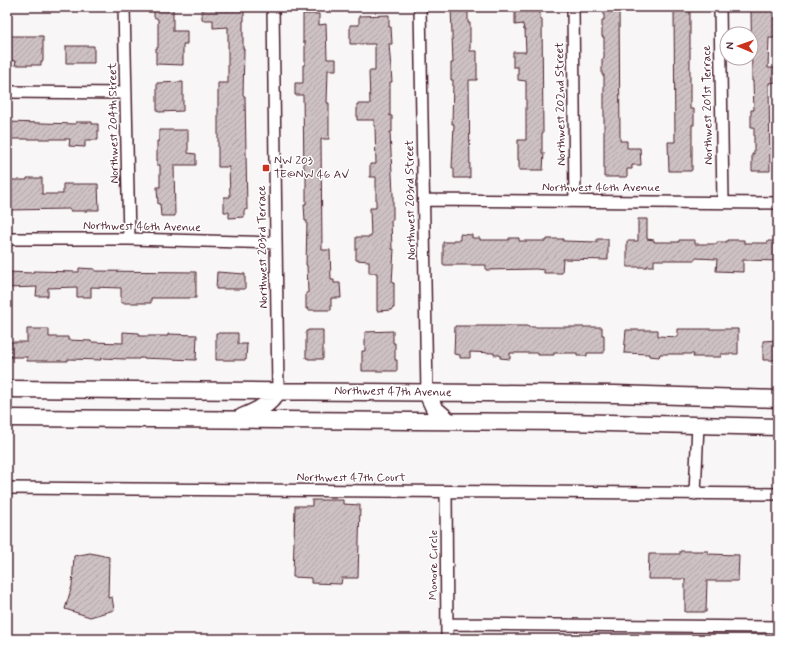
<svg xmlns="http://www.w3.org/2000/svg" width="785" height="646" font-family="Mynerve,sans-serif">
<style>
.building{fill:url(#building-hatch);stroke:#4a1f2b}
.lines{fill:none;stroke-linecap:round;stroke-linejoin:round}
.minor-casing{stroke:#4a1f2b;stroke-width:14}
.secondary-casing{stroke:#4a1f2b;stroke-width:19}
.minor{stroke:#fff;stroke-width:11}
.secondary{stroke:#fff;stroke-width:16}
.poi-dot{fill:#c8321e;stroke:#fff;stroke-width:1.5}
.labels{text-anchor:middle;dominant-baseline:central;stroke-width:3;stroke-linejoin:round;paint-order:stroke}
.street-label{font-size:12px;fill:#4a1f2b;stroke:#fff}
.poi-label{font-size:12px;fill:#4a1f2b;stroke:#fff;text-anchor:start}
</style>
<defs>
<pattern id="building-hatch" width="6" height="6" patternUnits="userSpaceOnUse"><rect width="6" height="6" fill="#cdc1c4"/><path d="M-1 1l2-2M0 6l6-6M5 7l2-2" fill="none" stroke="#b2a5a9"/></pattern>
</defs>
<rect width="100%" height="100%" fill="#f8f6f7"/>
<filter id="ink" filterUnits="userSpaceOnUse"><feTurbulence type="fractalNoise" baseFrequency=".025" numOctaves="2"/><feDisplacementMap in="SourceGraphic" scale="8" xChannelSelector="R" yChannelSelector="G"/><feConvolveMatrix kernelMatrix="1 2 1 2 8 2 1 2 1" color-interpolation-filters="sRGB"/></filter>
<g filter="url(#ink)">
<path class="building" d="M154,7H173V31H187V44H183V65L156,64V48H158V19L154,17Z
M202,7H244V21H243V49H244L243,96H245L247,210H244V217L229,218V212H224V197H230L229,167H218V83H228V27L213,28V20H202Z
M451,7H468V23H470V51H477V80H469L470,178H454V168H452L454,124H452L453,80H451V63H453Z
M540,7V19H542L543,133H542V153H544L543,170H519V160H518V140H526V81L518,80V67H513V52H526L525,30H524L523,24L515,25V8Z
M604,8H619L620,141H627V148H640L641,165H632V169H627V177H604V75H602V59H604V37H602V20H604Z
M674,9H690V109H694V125H692V170H691V171H669L668,142H675Z
M753,9H776V38H769L768,68H776V82L769,83L770,171H752V154H754V127H751V110H754L753,81H752L751,10H753Z
M303,14H319V25L326,24L327,59H336V70H328L327,103H329V139H321L322,250H330L331,280H334V283H340L341,298H331V310H308V308L306,309V293H308L307,265H306L307,221H305L304,204H306V174L304,175L303,95H295V83H303V65H305V42H303Z
M389,15V27H391L392,44H389L392,82H390V116H392V132H390L393,194V220H391L392,249H394L392,283H394V308H392V310L377,311V273H369V261L356,260V237H371L370,208H376V177H370V164H376L375,126H374V120H357V104H370L369,71H375V44H350V25H359V16Z
M8,36H43V61H41V65H15L16,61L7,60Z
M66,46H94V63H66Z
M183,82V111L159,112L157,111V83Z
M7,122L76,124V122H92V124H98V140H85V147L69,146L70,139H7Z
M159,130H188V153L196,154V165H174L175,216H161L160,204H158L157,187H160V165H157V141H159Z
M27,178H42V194H63V184H98L99,210H87V211H70V209L7,210V180H27Z
M638,219H647V239L654,240V242H679V240H695V244H717V242H727V240H744V243H768V241H778V261L743,260V272L716,271L717,259L695,258V260H654V266H647V267H627V241H638Z
M460,234L472,235V238H480V240H509V238H519V241H547V239H563V241L597,242V239H608V260L563,259L562,273H544V270L536,269L486,270V265H443V242H453V240H460Z
M79,268L95,269V271L196,272V298H151V303H121V288L91,287V297H77V287L48,288V296H36L37,287L7,288V272L33,273V271L79,272Z
M217,272L245,274V289H216Z
M455,326H528V327H602V335H604V353H587V356H577V353H554V355H538V353H510V359L500,358V355H494V353L470,352V358H460V355L454,354Z
M27,329H49V337H68V340L91,341V342L123,343V332L139,333V336H168V334L197,335L196,360L139,358V359H123L101,358V360L68,359V361H27V357H7V342H27Z
M678,329H738V354H721V357H693L694,354H660L659,357L649,356V354L624,353L626,330H658V336L678,337Z
M308,330H323V359H308V358H306V331H308Z
M393,331V343H395V360H397V371H362V351H365V332Z
M216,333H238V344H247L246,360H216Z
M778,340V360H763V341Z
M312,500H343V504L360,505L358,578H342L341,584L311,583V578L293,577L295,506H312Z
M680,551H708V554L739,555L738,581H707L706,612H685V579H648L649,554H680Z
M90,553L109,557L108,598L112,597L114,610L90,617L65,609L72,586L74,556Z"/>
<g class="lines">
<g class="minor-casing">
<path id="minor" d="M124,7L129,239
M273,7L278,391
M420,7L427,393
M573,7L575,201
M720,7L723,202
M7,92L126,93
M424,200L778,203
M7,239H129L276,243
M7,488L778,494
M446,492L447,639
M695,494L698,424
M447,624L778,627"/>
</g>
<g class="secondary-casing">
<path id="secondary" d="M7,389L615,394L778,399
M427,393L434,408L449,421
M242,417C257,411 270,405 278,391
M7,418L566,422L778,427"/>
</g>
<use href="#minor" class="minor"/>
<use href="#secondary" class="secondary"/>
</g>
</g>
<rect class="poi-dot" x="262" y="164" width="8" height="8" rx="2"/>
<g class="labels">
<g class="street-label">
<text transform="translate(561 104) rotate(-91)">Northwest 202nd Street</text>
<text transform="translate(708 105) rotate(-91)">Northwest 201st Terrace</text>
<text transform="translate(114 123) rotate(-91)">Northwest 204th Street</text>
<text x="601" y="188">Northwest 46th Avenue</text>
<text transform="translate(411 200) rotate(-91)">Northwest 203rd Street</text>
<text transform="translate(142 227) rotate(1)">Northwest 46th Avenue</text>
<text transform="translate(263 247) rotate(-91)">Northwest 203rd Terrace</text>
<text transform="translate(393 392) rotate(1)">Northwest 47th Avenue</text>
<text x="351" y="478">Northwest 47th Court</text>
<text transform="translate(434 565) rotate(-90)">Monore Circle</text>
</g>
<g class="poi-label">
<text x="274" y="161">NW 203<tspan x="274" dy="14">TE@NW 46 AV</tspan></text>
</g>
</g>
<rect width="785" height="646" fill="none" stroke="#fff" stroke-width="24"/>
<rect x="12" y="12" width="761" height="622" fill="none" stroke="#4a1f2b" stroke-width="1.5" filter="url(#ink)"/>
<g transform="translate(739 46) rotate(272)"><circle r="19" fill="#ffffff" stroke="#b7a5aa"/>
<path d="M0-3L7 15L0 10L-7 15Z" fill="#c8321e"/>
<text y="-6" font-size="11" font-weight="bold" text-anchor="middle" fill="#4a1f2b">N</text>
</g>
</svg>
